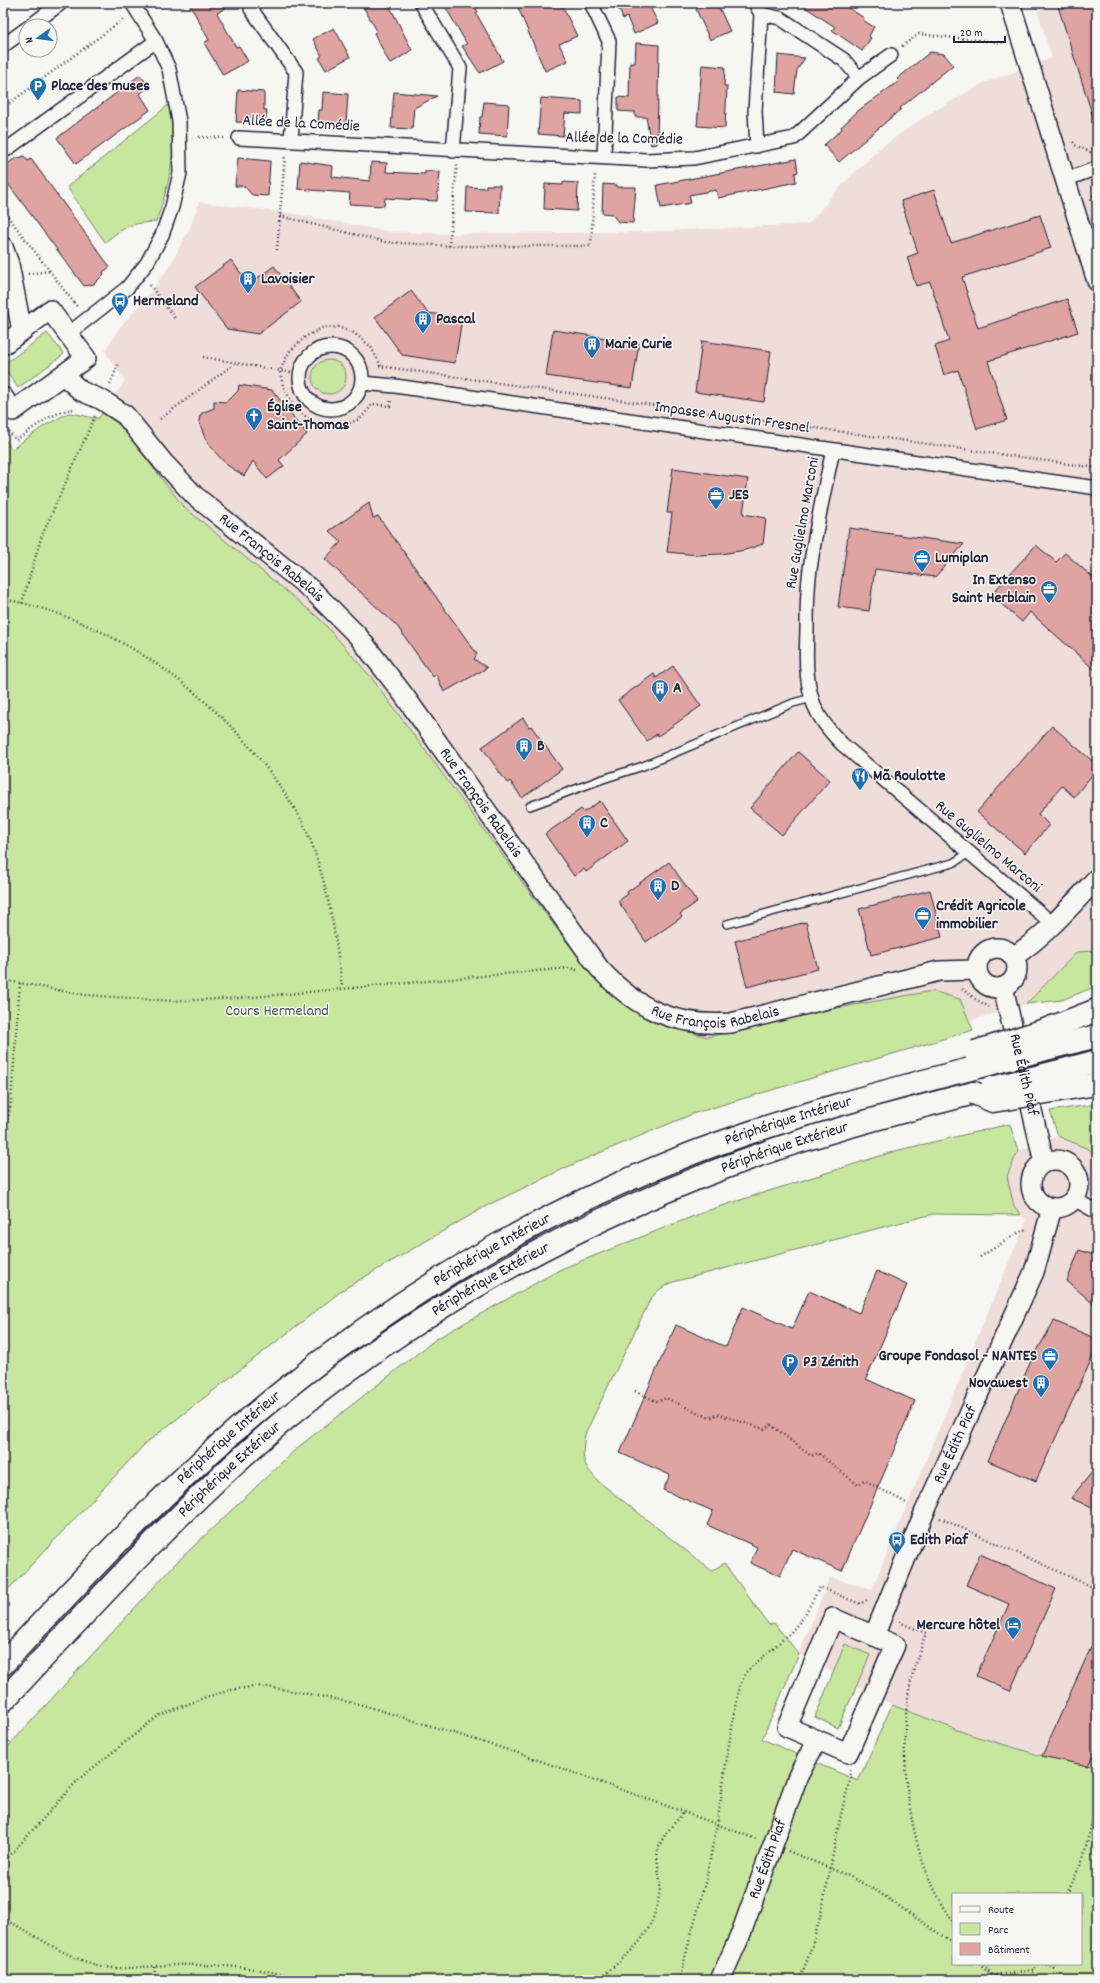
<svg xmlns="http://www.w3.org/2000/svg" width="1100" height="1983" font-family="Dekko,sans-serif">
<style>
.built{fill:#efddda}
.green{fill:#c8e79e;stroke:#75846c;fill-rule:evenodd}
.building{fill:#dfa4a1;stroke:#22223b}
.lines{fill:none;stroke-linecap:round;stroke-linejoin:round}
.lane-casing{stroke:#22223b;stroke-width:10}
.street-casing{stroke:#22223b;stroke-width:16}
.secondary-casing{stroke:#22223b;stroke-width:22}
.highway-casing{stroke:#22223b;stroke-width:25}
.path{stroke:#22223b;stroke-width:2.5;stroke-dasharray:1 3;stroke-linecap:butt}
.lane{stroke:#f6f6f2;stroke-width:7}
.street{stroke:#f6f6f2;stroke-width:13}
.secondary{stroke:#f6f6f2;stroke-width:19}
.highway{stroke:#f6f6f2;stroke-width:22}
.highway-bridge-casing{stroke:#22223b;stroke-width:25;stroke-linecap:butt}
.highway-bridge{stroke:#f6f6f2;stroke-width:22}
.labels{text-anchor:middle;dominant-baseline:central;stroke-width:3;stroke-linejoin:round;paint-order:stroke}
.poi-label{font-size:16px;font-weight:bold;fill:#22223b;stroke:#f6f6f2;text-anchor:start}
.street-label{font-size:16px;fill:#22223b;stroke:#f6f6f2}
.park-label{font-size:16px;fill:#4c5354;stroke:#f6f6f2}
</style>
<rect width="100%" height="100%" fill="#f6f6f2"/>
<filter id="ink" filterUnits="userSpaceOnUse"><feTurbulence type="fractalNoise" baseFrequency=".025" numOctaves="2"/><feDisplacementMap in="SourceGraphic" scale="8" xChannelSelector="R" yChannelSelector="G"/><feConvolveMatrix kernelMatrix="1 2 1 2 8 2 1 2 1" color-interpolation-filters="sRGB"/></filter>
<g filter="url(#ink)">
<path class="built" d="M1035,3H1097V951L1077,953L1026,1004L970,1021L960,999L832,1009L707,1037L648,1020L617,997L565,940L371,677L320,619L183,506L120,425L102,413L125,381L105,351L120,327L149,294L171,264L190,228L199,202L289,213L391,232L455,234L646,232L808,224L842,185L879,149L927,115L984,83L1052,58Z
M1058,1136L1090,1150L1097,1161V1767L1042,1756L968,1734L892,1705L799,1654L830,1577L872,1589L1026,1221L1014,1206L1007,1176L1018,1151Z"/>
<path class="green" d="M172,102C176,151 172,176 156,222C130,223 126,226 105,242L67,187Z
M47,333L64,354L18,388L3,365Z
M312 377a17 17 0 1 1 34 0a17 17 0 1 1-34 0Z
M68,413C78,413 91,419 99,418L102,413L120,425L183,506L320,619L371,677L565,940L617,997L648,1020L707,1037L832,1009L932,991L960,999L973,1030L695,1113L578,1162L488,1205L344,1289L146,1443L3,1595V437L12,449L44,426Z
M1097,951V986L1062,1000L1026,1004L1077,952Z
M1097,1104V1161L1090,1150L1058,1136L1050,1111Z
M1010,1124L1018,1151L1007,1176L1014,1206L1021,1215L933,1214L673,1282L660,1289L651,1298L585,1434C582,1460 581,1463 599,1482L712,1571L724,1563L769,1625L774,1623L799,1654L762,1739L858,1781L892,1705L968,1734L1042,1756L1097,1767V1980H3V1752L175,1564L297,1448L436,1339L561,1269L709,1210L899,1150ZM953,1894H1081V1964H953Z
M845,1644L870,1655L838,1728L815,1717Z"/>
<path class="building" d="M189,3H234L217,13L236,47L239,46L248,61L223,75L204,43L209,40Z
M361,3H388L412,50L390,64L374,33L377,31Z
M443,3H473L478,12L476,13L503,61L480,73L462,46L467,44Z
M516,3H561L577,36L559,44L568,61L545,71Z
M620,3H659L650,7L658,23L634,34L627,17L623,19L618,6L621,5Z
M709,3H717L730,31L710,40L696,9Z
M799,3H841L864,18L863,20L874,27L869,36L871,38L862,51L832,30L835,27Z
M1057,3H1094L1097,13V119L1094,120Z
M334,28L350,57L326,70L319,58L322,56L313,39Z
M636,43L659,45L657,144L651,145L646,117H635V112L618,111V97L629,98L630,63H635Z
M930,52L944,54L953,65L900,108L901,109L839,162L824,145L842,129L841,127L859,110L899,81L897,79Z
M778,55L805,58L797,70L794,94L776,92Z
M702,65L725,67L724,86H727L725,128L697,126Z
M140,75L149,86L140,94L150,110L76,164L57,138Z
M238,90L264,92V110H267L265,124L236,122Z
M323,92L348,94L346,125L318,123L319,110H322Z
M394,92L437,96L414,108L412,129L391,128Z
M541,98L582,101V114L565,113L563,136L538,134Z
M484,102L509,104L507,136L479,134L480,117H482Z
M24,156L28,161L31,159L110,267L103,272L104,274L94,284L84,286L3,177V167L17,157L19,158Z
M238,158L270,161L268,196L252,195L244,186H235Z
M796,159L798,172L795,173L796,182L718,198L716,190L689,195L691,203L661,208L657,185Z
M300,161L333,166L332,177L370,181L371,162L387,163L386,172L425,174V171L440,172L437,201L385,198L384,206L349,204L350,193L298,189Z
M563,182L578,183L577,211L544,209L545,184L563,185Z
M603,184L617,185V187H636L633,223L618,222L612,214L602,213Z
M486,185H500L499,213L466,212L467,187L486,188Z
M934,190L951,243L1040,215L1051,248L962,277L978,328L1067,299L1078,332L988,361L1007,420L977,429L958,370L944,375L935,346L949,341L930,282L916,286L907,257L918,253L901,201Z
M231,260L249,284L274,266L301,302L258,334L227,329L195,287Z
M411,291L428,313L462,318L455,363L402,355L375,317Z
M553,330L639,343L632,388L546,376Z
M702,341L771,351L764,402L695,392Z
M239,385L272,390L307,434L279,460L284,466L267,479L253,461L244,476L227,465L214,451L204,436L200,423L199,418L202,413L214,408V401L225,402L233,396L238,391Z
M673,468L748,479L743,514L766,518L763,544L745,550L721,554L698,555L667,552L672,513H667Z
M369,503L373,518L378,516L477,654L474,659L487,668L444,692L436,674L433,677L397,626L325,559L341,542L329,531Z
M849,528L964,544L935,577L875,569L869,611L838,607Z
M1036,545L1056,562L1065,553L1097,581V672L1030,612L1022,622L991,595Z
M673,666L701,706L658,736L657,734L647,741L618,700L654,674L656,678Z
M523,718L529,727L531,726L562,769L522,798L510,781L507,783L482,747Z
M1052,726L1097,765V769L1074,797L1062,786L1038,814L1049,825L1025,853L977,812Z
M798,752L830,780L782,835L750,808Z
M600,801L628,841L586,872L584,869L574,876L545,834L581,809L584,812Z
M669,862L697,902L680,914L682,917L646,942L618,901L628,894L627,892Z
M930,890L942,937L871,955L859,909Z
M806,922L818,969L747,987L735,941Z
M1079,1250L1097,1256V1307L1067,1281Z
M877,1271L907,1285L866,1379L915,1401L842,1571L792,1549L780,1576L750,1563L757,1547L707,1525L713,1511L663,1490L670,1475L620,1453L676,1325L726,1347L743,1307L792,1329L809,1291L859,1313Z
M1054,1321L1097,1339V1347L1036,1481L988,1461L1030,1363Z
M1097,1466V1502L1094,1509L1071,1498Z
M980,1554L1056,1589L1010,1691L976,1676L1009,1604L966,1585Z
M1097,1634V1746L1088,1766L1042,1756Z"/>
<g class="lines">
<g class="lane-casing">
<path id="lane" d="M530,806L600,780L643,766L793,703L812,698
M727,924L953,863L969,853"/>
</g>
<g class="street-casing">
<path id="street" d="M251,3V9L296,72L291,140
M421,3L460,68L453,151
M591,3L609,41L604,156
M755,3L761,14L755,111L757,146
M761,14L780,18L844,60L859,78
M30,26L61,3
M3,46L26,29
M239,138L646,160L694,158L794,138L859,78L891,55
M3,152L156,41
M1065,180L1097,168
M68,334L127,288L147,263L162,235L172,207L180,173L179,121L169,69L156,41L132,3
M300 378a31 31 0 1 1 62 0a31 31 0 1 1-62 0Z
M362,383L395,386L1097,488
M833,450C825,488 816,525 811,563C807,585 807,608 807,630C806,655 805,681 814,705C820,720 830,732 842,744L1054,925
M1074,1199L1097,1212"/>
</g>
<g class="secondary-casing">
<g id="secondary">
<path d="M1010,3L1097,281"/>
<path d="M3,247L9,264L22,331"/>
<path d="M3,345L50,310L86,358L13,411L3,397"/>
<path id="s1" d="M63,375L81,391L102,400L125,415L163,462L195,496L313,591L358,636L403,694L599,968C636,1009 675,1027 731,1023L939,971L977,970"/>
<circle cx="997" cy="968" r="20"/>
<path d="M1013,957C1046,935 1070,907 1097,878"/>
<path id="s2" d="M1003,987L1044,1162"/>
<circle cx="1055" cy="1184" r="24"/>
<path d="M833,1618L895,1645L848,1753L787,1727Z"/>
<path id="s3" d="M874,1636L925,1511L1034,1272L1052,1208"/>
<path id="s4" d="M720,1980L740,1936L798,1776L817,1740"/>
</g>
</g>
<g class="highway-casing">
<g id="highway">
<path d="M1045,1030L1097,1010"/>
<path d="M1049,1048L1097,1036"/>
<path d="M1056,1072L1097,1061"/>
<path d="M1059,1090L1097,1084"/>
<path id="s5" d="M3,1664C90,1570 178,1475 279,1394C404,1292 547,1209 698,1151C789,1117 884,1091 978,1067"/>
<path id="s6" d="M3,1701C97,1601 188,1499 294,1412C438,1296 602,1209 776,1149C841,1127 908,1110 974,1093"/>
</g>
</g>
<path class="path" d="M902,46L919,34L1005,43
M3,108L125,18
M199,137L225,138
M1073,142L1075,145L1090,152L1097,148
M1091,200L1097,190
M3,210L78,308
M280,216L385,242L449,246H591L595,173
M449,246L457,165
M277,250L285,155
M28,274L49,271
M150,285L176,320
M203,357L299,374
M379,366L1097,468
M381,366L371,347L354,333L338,327L322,328L305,337L289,352L280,371L283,386L297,411L318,424L339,427L360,419L373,404L390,406L391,399
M110,384L119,363
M160,419L234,364
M6,428L16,440C33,429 55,409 76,409
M3,599C109,618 212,691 274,778C286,795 299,813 307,832C326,876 337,939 342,988
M22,603L41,538L95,416
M1095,911L1097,909
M3,980L86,995L172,1001L243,998L569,968L577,970
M962,989L977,1000L989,1007
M3,1143L11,1102L20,983
M980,1257L1021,1231L1028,1229
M635,1391L658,1402L666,1398L710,1418L717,1414L764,1429L771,1425L811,1456L818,1453L858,1485L864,1480L908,1504
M940,1518L1097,1589
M900,1621L901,1623L926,1633C919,1654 911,1675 908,1697C900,1748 907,1819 925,1868C931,1886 943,1905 953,1922
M788,1851L849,1876L877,1891L953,1943
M3,1863L79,1779L158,1716L206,1697L235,1689L261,1686L299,1692L363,1705L518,1753L684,1812L756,1839
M1067,1894L1083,1859L1094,1814L1097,1812
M3,1920L14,1924C42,1940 70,1959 101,1966C122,1971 152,1965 174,1965C218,1964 262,1967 304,1980
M979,1964L989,1973
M984,1964L992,1975L1002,1980
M1043,1964L1055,1969
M992,1975L1034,1970
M154,1980L155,1966
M598,1980C616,1964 640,1947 650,1925C656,1913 661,1894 660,1880C659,1870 656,1859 658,1850C662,1835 675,1823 684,1812
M679,1980L706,1879L717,1824L729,1744L740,1685L746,1672L790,1633L803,1618L820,1587L860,1604L869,1599
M799,1980C828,1916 830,1844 851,1778L850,1769
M1030,1980L1037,1964"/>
<use href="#lane" class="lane"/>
<use href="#street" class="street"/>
<use href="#secondary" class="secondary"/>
<use href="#highway" class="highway"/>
<g class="highway-bridge-casing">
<path id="highway-bridge" d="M975,1052L1045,1030
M978,1067L1049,1048
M992,1088L1056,1072
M974,1093L993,1101L1059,1090"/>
</g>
<use href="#highway-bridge" class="highway-bridge"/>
</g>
</g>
<defs>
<g id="parking-pin" transform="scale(0.9)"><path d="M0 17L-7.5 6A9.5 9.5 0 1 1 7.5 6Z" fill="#1f6fb2" stroke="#f6f6f2"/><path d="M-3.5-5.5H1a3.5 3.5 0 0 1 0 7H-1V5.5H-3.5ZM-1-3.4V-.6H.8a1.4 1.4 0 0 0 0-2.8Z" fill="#fff"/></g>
<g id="building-pin" transform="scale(0.9)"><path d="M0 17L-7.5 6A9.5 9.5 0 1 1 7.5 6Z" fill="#1f6fb2" stroke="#f6f6f2"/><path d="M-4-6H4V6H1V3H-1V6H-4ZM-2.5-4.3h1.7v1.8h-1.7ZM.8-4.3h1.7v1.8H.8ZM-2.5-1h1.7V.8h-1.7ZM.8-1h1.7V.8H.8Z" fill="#fff"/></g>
<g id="bus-pin" transform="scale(0.9)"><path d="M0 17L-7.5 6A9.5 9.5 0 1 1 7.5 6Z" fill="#1f6fb2" stroke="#f6f6f2"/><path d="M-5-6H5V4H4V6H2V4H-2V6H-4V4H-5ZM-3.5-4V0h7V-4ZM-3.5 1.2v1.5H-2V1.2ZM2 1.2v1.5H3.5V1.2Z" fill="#fff"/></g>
<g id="church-pin" transform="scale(0.9)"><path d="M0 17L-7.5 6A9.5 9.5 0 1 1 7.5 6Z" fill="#1f6fb2" stroke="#f6f6f2"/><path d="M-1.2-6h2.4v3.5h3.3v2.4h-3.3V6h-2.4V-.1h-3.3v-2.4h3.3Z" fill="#fff"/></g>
<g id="office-pin" transform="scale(0.9)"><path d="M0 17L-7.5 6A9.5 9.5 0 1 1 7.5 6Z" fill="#1f6fb2" stroke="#f6f6f2"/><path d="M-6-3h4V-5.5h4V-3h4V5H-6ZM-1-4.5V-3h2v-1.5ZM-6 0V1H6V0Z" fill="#fff"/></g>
<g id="restaurant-pin" transform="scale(0.9)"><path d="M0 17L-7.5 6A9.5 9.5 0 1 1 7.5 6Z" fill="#1f6fb2" stroke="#f6f6f2"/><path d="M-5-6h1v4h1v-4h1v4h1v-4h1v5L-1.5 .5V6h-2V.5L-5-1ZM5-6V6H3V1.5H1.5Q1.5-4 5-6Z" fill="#fff"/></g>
<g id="hotel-pin" transform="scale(0.9)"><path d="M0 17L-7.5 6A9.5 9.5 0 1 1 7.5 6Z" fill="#1f6fb2" stroke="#f6f6f2"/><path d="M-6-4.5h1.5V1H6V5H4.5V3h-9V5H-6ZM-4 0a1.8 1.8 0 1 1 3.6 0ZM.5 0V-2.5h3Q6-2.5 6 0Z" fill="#fff"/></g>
</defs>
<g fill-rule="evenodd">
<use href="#parking-pin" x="38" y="86"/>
<use href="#building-pin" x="248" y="279"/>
<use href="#bus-pin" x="120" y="301"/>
<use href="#building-pin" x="423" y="319"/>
<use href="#building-pin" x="592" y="344"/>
<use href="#church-pin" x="254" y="416"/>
<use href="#office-pin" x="716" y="495"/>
<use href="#office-pin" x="922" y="558"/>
<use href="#office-pin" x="1049" y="589"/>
<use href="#building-pin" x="660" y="688"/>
<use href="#building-pin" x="524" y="746"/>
<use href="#restaurant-pin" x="860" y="776"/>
<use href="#building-pin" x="587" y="823"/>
<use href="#building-pin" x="658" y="886"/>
<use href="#office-pin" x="923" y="915"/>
<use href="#office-pin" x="1050" y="1356"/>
<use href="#parking-pin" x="790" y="1362"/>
<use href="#building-pin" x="1041" y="1383"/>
<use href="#bus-pin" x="897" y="1540"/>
<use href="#hotel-pin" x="1013" y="1625"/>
</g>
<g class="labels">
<g class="poi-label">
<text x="51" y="86">Place des muses</text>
<text x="261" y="279">Lavoisier</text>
<text x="133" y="301">Hermeland</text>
<text x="436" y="319">Pascal</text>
<text x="605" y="344">Marie Curie</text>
<text x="267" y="407">Église<tspan x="267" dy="18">Saint-Thomas</tspan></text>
<text x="729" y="495">JES</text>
<text x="935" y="558">Lumiplan</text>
<text x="1036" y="580" text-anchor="end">In Extenso<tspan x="1036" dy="18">Saint Herblain</tspan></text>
<text x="673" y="688">A</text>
<text x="537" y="746">B</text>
<text x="873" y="776">Mã Roulotte</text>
<text x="600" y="823">C</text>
<text x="671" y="886">D</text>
<text x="936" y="906">Crédit Agricole<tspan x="936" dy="18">immobilier</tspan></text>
<text x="1037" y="1356" text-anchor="end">Groupe Fondasol - NANTES</text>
<text x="803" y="1362">P3 Zénith</text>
<text x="1028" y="1383" text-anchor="end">Novawest</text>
<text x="910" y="1540">Edith Piaf</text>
<text x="1000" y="1625" text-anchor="end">Mercure hôtel</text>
</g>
<g class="street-label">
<text transform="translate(301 124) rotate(3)">Allée de la Comédie</text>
<text transform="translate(624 139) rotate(1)">Allée de la Comédie</text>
<text transform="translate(732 418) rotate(8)">Impasse Augustin Fresnel</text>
<text transform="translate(803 523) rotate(-80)">Rue Guglielmo Marconi</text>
<text stroke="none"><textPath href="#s1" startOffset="280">Rue François Rabelais</textPath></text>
<text stroke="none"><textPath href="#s1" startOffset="604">Rue François Rabelais</textPath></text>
<text transform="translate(988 847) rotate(40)">Rue Guglielmo Marconi</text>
<text stroke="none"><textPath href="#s1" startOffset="940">Rue François Rabelais</textPath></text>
<text stroke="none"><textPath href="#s2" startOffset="90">Rue Édith Piaf</textPath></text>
<text stroke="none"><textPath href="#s5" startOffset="968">Périphérique Intérieur</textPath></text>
<text stroke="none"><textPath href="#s6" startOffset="971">Périphérique Extérieur</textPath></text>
<text stroke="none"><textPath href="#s5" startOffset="644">Périphérique Intérieur</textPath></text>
<text stroke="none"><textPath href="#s6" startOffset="648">Périphérique Extérieur</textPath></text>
<text stroke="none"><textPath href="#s5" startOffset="320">Périphérique Intérieur</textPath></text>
<text stroke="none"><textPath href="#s3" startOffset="208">Rue Édith Piaf</textPath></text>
<text stroke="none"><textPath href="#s6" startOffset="324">Périphérique Extérieur</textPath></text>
<text stroke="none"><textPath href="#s4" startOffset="130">Rue Édith Piaf</textPath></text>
</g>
<g class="park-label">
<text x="277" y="1011">Cours Hermeland</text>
</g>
</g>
<rect width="1100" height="1983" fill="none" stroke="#f6f6f2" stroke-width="16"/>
<rect x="8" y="8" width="1084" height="1967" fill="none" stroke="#22223b" stroke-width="1.5" filter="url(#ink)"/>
<rect x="952" y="1893" width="130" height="72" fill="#f6f6f2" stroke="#a1a1a9"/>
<rect x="960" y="1906" width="20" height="6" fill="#f6f6f2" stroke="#a1a1a9"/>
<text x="988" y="1913" font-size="12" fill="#22223b">Route</text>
<rect x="960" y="1923" width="20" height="12" fill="#c8e79e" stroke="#a1a1a9"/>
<text x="988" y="1933" font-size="12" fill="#22223b">Parc</text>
<rect x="960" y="1943" width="20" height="12" fill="#dfa4a1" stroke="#a1a1a9"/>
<text x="988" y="1953" font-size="12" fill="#22223b">Bâtiment</text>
<g transform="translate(38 38) rotate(256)"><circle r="19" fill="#f6f6f2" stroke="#a1a1a9"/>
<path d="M0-3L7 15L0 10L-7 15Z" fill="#1f6fb2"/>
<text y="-6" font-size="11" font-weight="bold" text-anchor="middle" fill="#22223b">N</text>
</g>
<path d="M954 36v6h51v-6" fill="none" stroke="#22223b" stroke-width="2"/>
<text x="960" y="36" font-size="12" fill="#22223b" stroke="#f6f6f2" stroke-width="3" paint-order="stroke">20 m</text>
</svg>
